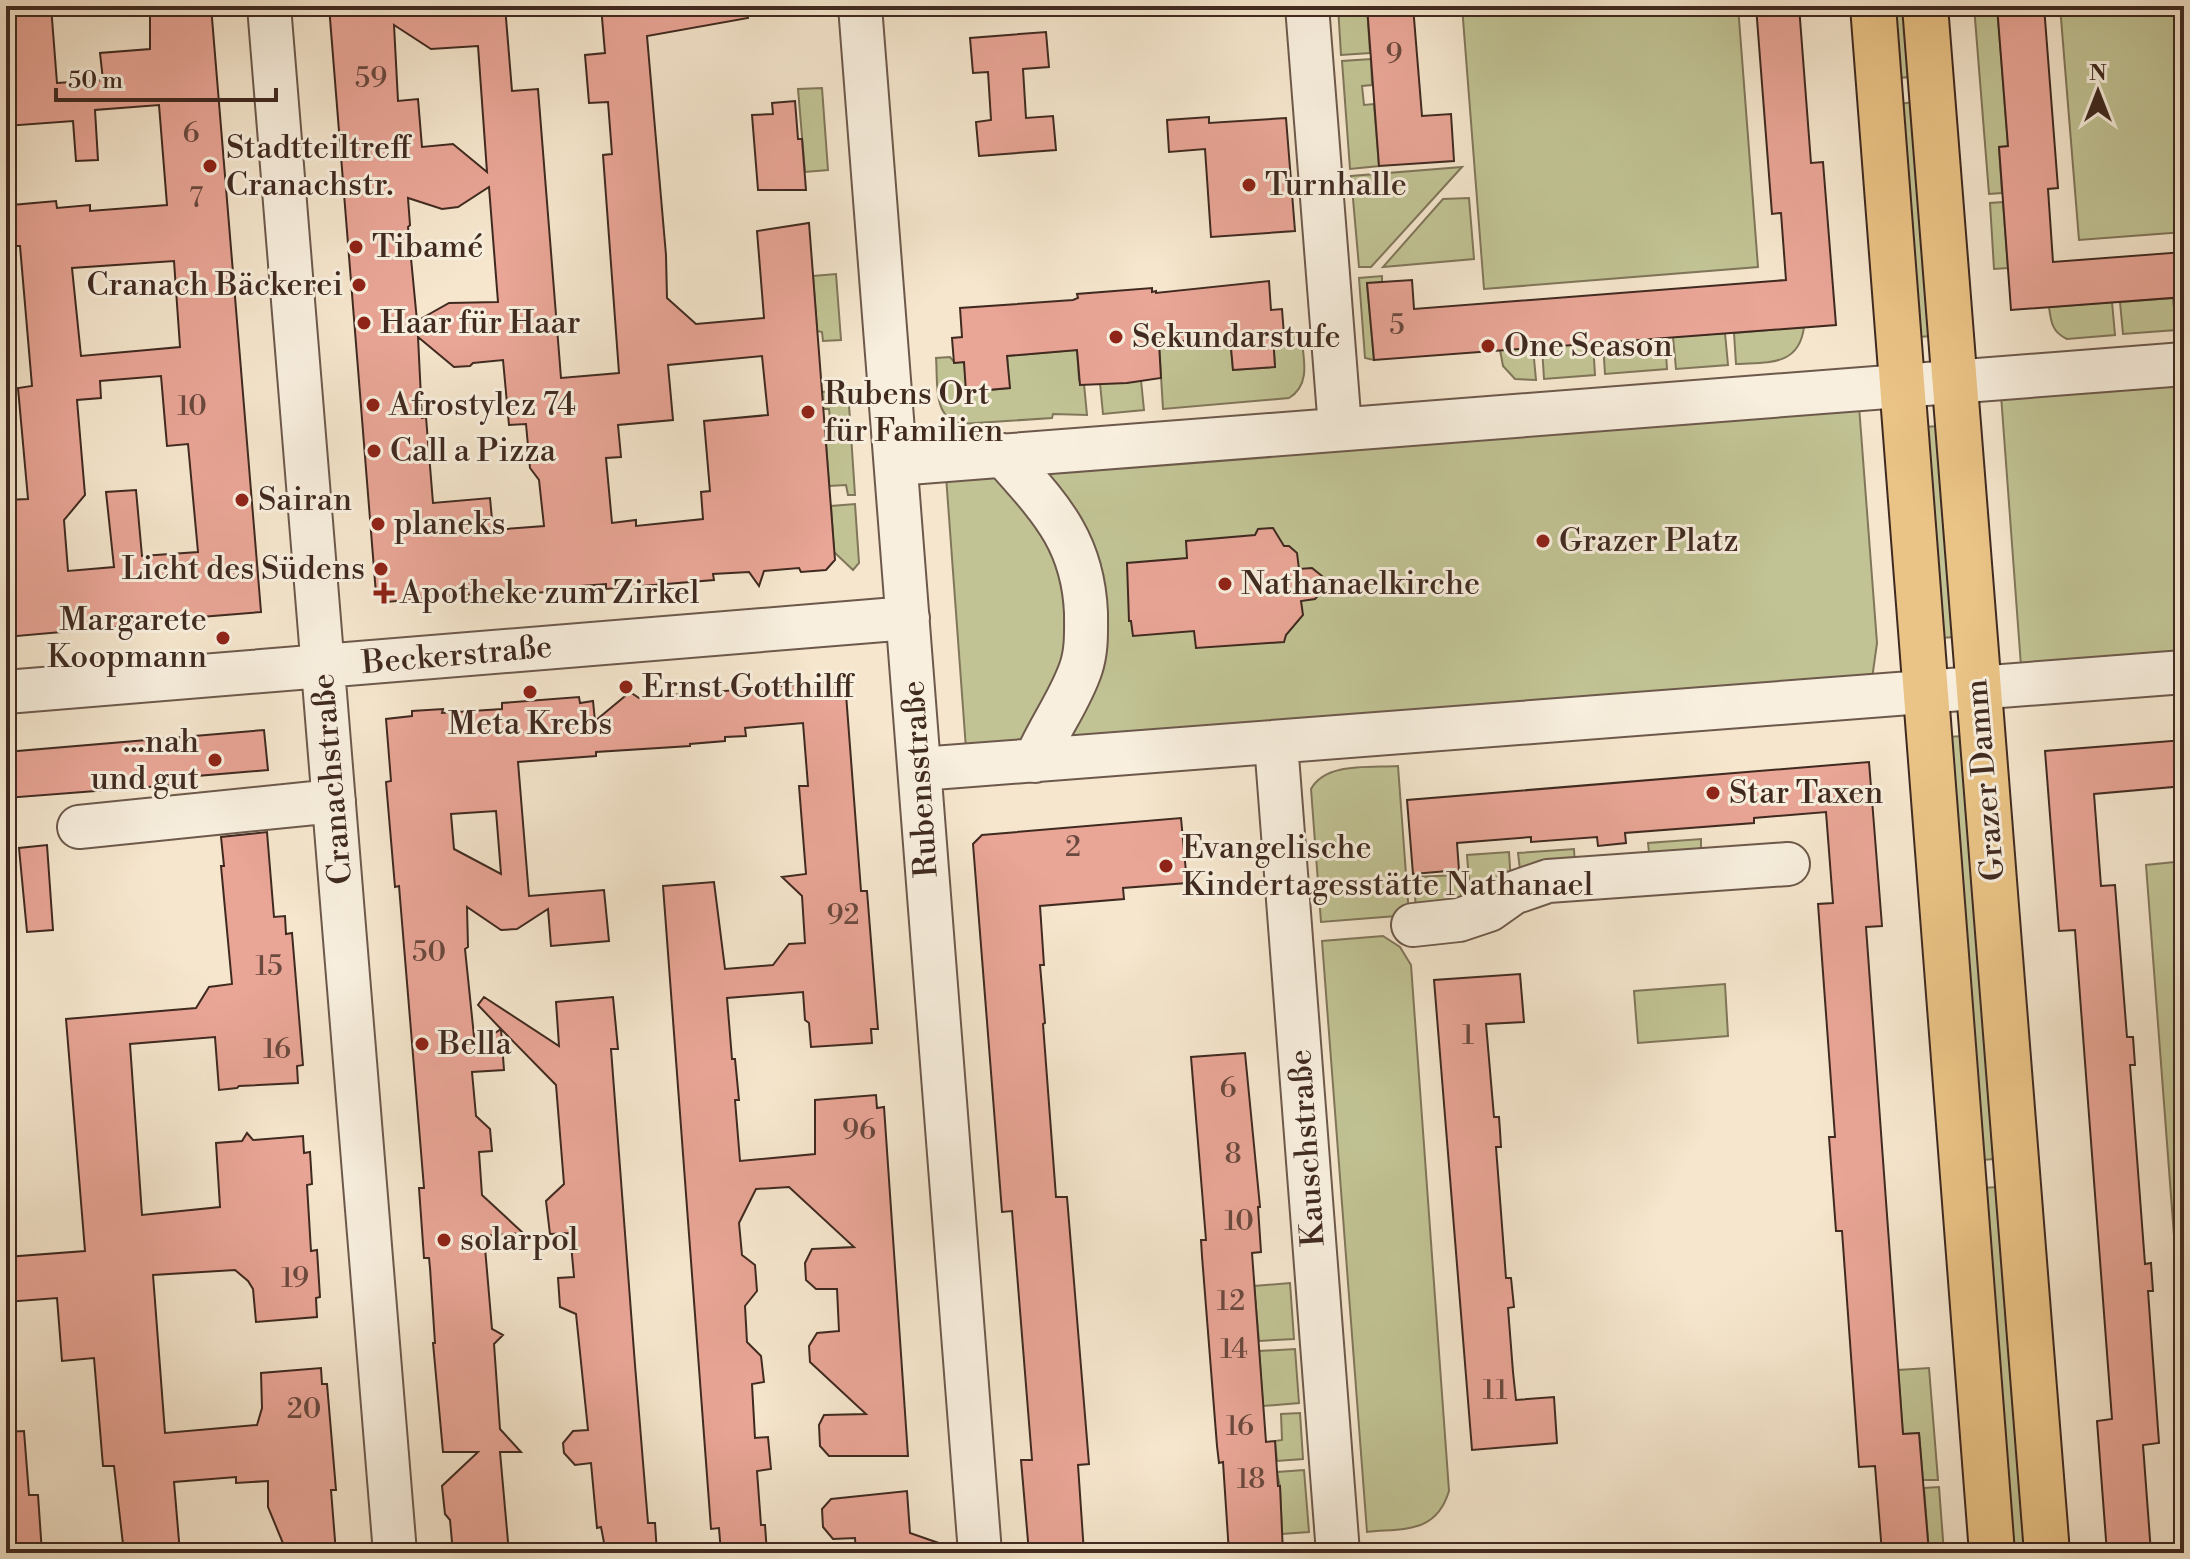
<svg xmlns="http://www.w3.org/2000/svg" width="2190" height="1559" font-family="'Libre Bodoni',serif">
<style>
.green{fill:#c1c394;stroke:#80765a;stroke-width:2}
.building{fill:#e9a596;stroke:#402a20;stroke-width:2;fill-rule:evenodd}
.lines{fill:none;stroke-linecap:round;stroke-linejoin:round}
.minor-casing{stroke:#6d594b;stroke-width:46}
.major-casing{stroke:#402a20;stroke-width:48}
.minor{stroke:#f8efde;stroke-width:42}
.major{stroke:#eac386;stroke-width:44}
.poi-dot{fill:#8f2418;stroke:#f8efde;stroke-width:3}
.labels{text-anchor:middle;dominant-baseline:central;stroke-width:6;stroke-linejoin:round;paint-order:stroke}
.number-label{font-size:28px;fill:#6a493e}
.poi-label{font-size:32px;fill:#402a20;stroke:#f8efde;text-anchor:start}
.street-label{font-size:32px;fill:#402a20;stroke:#f8efde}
</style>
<rect width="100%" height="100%" fill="#f5e6cd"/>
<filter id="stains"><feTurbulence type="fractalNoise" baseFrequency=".0025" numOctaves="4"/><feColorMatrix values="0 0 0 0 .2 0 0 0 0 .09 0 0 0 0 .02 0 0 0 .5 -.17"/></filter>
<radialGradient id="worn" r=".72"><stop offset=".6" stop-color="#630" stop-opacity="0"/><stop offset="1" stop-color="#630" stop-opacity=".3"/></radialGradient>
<path class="green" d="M1338,6H1367L1370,53L1341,55Z
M1462,6H1738L1758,267L1484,289Z
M1892,6H1905L1910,77L1898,78Z
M1974,6H1997L2008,146L1999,148L2002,193L1989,194Z
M2060,6H2184V232L2079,240Z
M1371,59L1372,85L1362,86L1364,105L1374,104L1379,166L1350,169L1342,61Z
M822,88L828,170L805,172L798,89Z
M1913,102L1931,336L1919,337L1900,104Z
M1462,167L1371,267H1359L1351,176Z
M1469,198L1474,259L1383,267L1443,199Z
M2003,202L2008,268L1994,269L1990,203Z
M836,274L841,340L823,341L822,332L817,331L813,276Z
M1382,276V282L1367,284L1374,360L1365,358L1359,278Z
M2173,298L2176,330L2123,334L2120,302Z
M2112,302L2115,335L2067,339C2052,332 2051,322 2049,307Z
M1804,327C1799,367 1767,362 1736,364L1734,333Z
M1725,333L1728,365L1676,369L1673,337Z
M1301,334C1303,357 1312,384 1289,398L1163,409L1159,343L1230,337L1233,370L1275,367L1273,336Z
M1665,338L1667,369L1605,374L1603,343Z
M1593,343L1595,375L1544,379L1542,347Z
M1533,348L1536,380L1515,379L1503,366L1500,350Z
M1077,350L1079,380L1084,384L1087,415L1053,414L1052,418L961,424C932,418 938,381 936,358L950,357L955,363L964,362L967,392L1009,388L1007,356Z
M1141,380L1144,410L1103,414L1100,383Z
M2184,381V655L2021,666L2001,395Z
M848,390L855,495H848L846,485L829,486L825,430L831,429L829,409H823L822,392Z
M1859,406L1877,643L1872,679L966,749L946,476Z
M1938,426L1954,637L1942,638L1925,427Z
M855,504L859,563L853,570L834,552L831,506Z
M1962,736L1994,1159L1982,1160L1949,737Z
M1398,766L1409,915L1321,922L1311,789C1326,762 1370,768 1398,766Z
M1701,839V847L1689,858L1650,862L1648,843Z
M1574,849L1575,867L1521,878L1518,853Z
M1509,852L1511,883L1471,906L1467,855Z
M2184,861V1368L2146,865Z
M1459,875L1462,910L1416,913L1414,877Z
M1383,936L1400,947L1411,965L1449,1491C1436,1534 1404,1528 1367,1532L1322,941Z
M1725,984L1728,1036L1638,1043L1634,991Z
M1996,1187L2025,1553H2012L1984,1188Z
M1290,1283L1294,1339L1259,1341L1254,1286Z
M1295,1349L1299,1403L1263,1406L1259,1351Z
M1929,1368L1938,1480H1923L1919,1433L1903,1434L1898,1370Z
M1300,1413L1303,1459L1277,1461L1275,1441L1282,1440L1281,1414Z
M1304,1470L1309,1532L1282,1534L1280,1487L1277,1472Z
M1939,1487L1944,1553H1929L1924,1488Z
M1454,1544L1455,1553H1367V1551Z"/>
<path class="building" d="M6,6H51L57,83L103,80L100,53L150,49V6H211L261,612L127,623L128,626L6,637V576H10L6,542V500L28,499L18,388L32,386L20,246H15L12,205L56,201L57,208L90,205V211L167,205L159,105L95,110L98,160L76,161L73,121L6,126ZM174,261L180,347L81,356L72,268ZM161,376L167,446L188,444L198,552L142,556L136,490L106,492L114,567L68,571L64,520L85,495L77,400L101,398L100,381Z
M329,6H505L512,91L538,89L561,378L619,373L603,155L612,154L608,102L589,103L585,55L605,53L601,6H747L748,18L647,36L666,255L667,298L696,324L764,318L757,231L809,223L835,560L826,570L801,572L799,568L764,571L759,586L749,572L713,574L714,580L606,589V584L555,588V591L497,597V592L386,602L376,594ZM394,25L431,49L478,46L487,172L453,144L422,147L418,99L398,101ZM489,187L498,302L449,303L417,321L408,227L410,225L408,198L442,209L458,207ZM418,337L454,367L470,366L473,363L503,360L509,425L526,424L530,468L539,480L544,526L493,530L490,498L433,503L426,417L422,418ZM762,356L768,415L704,421L710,491L701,492L703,519L636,526V520L612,523L606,458L621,457L618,425L673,420L668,365Z
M1367,6H1413L1422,116L1451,114L1454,161L1379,166Z
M1756,6H1799L1811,163L1823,162L1836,325L1374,360L1367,283L1412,280L1414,309L1786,280L1781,213L1772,214Z
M1997,6H2044L2058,188L2048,189L2053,262L2184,252V297L2011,310L1999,147L2008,146Z
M1046,32L1049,67L1023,69L1026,118L1053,116L1056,150L979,156L976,122L991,120L988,72L973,73L970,38Z
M795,101L798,139H802L806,190H758L752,115L773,114L772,103Z
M1209,117V123L1286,118L1295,231L1211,237L1205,149L1169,152L1167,120Z
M1269,281L1271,310L1282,309L1284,335L1273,336L1275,367L1233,370L1230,337L1159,343L1161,378L1127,383L1080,385L1077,350L1007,356L1010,388L966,392L964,362L954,363L952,338L962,337L960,308L1073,300L1078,298L1077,294L1152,288V292L1156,291V293Z
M1273,528L1284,546H1289L1297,553L1299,569L1312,568L1322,576L1324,589L1315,599L1301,601L1303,615L1286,635L1284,642L1196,648L1194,631L1133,636L1131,621H1129L1127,563L1187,558L1186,541L1255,535L1258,529Z
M831,682L846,694L861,891H867L878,1029H871L872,1043L811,1047L809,1023L805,1020L803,992L727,998L732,1059H735L739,1100H735L740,1161L815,1154V1100L876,1095L877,1108L884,1107L908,1456H829L820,1446L819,1425L824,1415L866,1414L810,1362L809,1346L817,1333L839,1331L837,1289H816L806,1280L805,1263L812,1249L854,1247L789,1187L756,1189L739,1223L742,1255L755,1265L757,1291L745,1306L747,1342L761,1356L764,1382L752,1384L755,1438L768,1437L771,1469L757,1471L761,1525H765L767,1553H721L719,1528L711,1529L663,886L714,882L725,969L773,965L789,944L805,943L802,896L782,877L806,874L799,786H808L803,723L745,728L746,736L725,737V741L690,744V746L596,752V756L518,762L529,896L604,890L609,941L551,946L548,909L517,929L501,930L467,907L468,947L465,949L475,1046L501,1029L478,1005L484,997L559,1046L556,1002L613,997L618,1049H611L635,1365L648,1523H655L657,1553H606L601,1527L597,1528L591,1463L575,1465L564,1453L563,1443L573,1431L588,1430L576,1314L560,1307L558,1278L574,1277L570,1233L550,1234L546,1201L564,1184L556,1085L501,1029L504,1070L472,1072L476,1116L490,1129L492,1151L479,1152L482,1195L523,1233L484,1236L492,1329L503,1335L494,1344L500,1429L521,1452H500L509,1553H453L450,1520L445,1514L442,1486L478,1452H443L433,1343H435L430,1268L429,1258H424L419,1188H424L399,886L395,887L386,782L391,781L386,719L412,716V711L443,709L442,713L502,709V703L579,697L580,703L593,701L595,721L630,692L639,698L694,693L704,687L712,692ZM496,811L501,874L454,849L451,814Z
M264,730L268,770L185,777L186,784L6,798V752Z
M2184,740V786L2094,794L2101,886L2115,885L2127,1037H2133L2135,1065H2130L2145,1264L2151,1263L2153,1291H2148L2159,1443L2143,1445L2151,1553H2107L2097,1421L2112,1419L2075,930L2059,931L2045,751Z
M1869,762L1882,926L1866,927L1903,1434L1919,1433L1929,1553H1882L1875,1466L1859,1467L1842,1231H1836L1829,1137H1835L1818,904L1833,903L1826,812L1754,818V823L1625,833L1626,843L1598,846L1597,837L1531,842V837L1457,843L1459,870L1413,874L1407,800Z
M1181,818L1187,883L1123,888L1124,899L1040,906L1044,965H1040L1045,1023L1043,1024L1056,1197H1067L1089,1464L1078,1465L1084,1553H1029L1021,1460H1032L1012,1211L1002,1212L973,844L982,835Z
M267,832L274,917L285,916L286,934L292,933L303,1065L297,1066L298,1083L239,1086L237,1088L219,1090L215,1037L130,1044L142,1215L220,1207L216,1143L242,1141L247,1133L253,1140L303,1136L304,1153L310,1152L312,1184L307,1185L311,1251L317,1250L320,1297L316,1298L317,1317L256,1322L253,1289L248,1281L235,1270L153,1275L165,1433L257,1425L262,1408L261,1373L321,1368L322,1384H327L336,1490H331L336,1553H287L268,1507V1481L236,1483V1477L174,1482L180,1553H124L114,1466H103L94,1358L62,1361L57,1298L6,1302V1257L85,1251L66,1019L196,1008L209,987L232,984L221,866H224L221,837Z
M47,845L53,930L27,932L19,848Z
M1520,974L1524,1022L1486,1024L1494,1117H1499L1500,1131L1501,1147H1496L1506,1278H1511L1514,1307L1508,1308L1513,1372L1516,1400L1554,1397L1557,1443L1472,1450L1434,980Z
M1245,1053L1260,1207H1258L1261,1252L1252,1253L1266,1442L1275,1441L1278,1486H1280L1283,1553H1229L1223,1462L1219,1463L1217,1446L1202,1256L1201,1240H1206L1191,1057Z
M24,1431L29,1495H38L42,1553H6V1432Z
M907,1491L910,1533L956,1549V1553H856L855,1538L833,1539L823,1527L822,1509L831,1499Z"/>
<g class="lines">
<g class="minor-casing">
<path id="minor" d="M269,6L395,1553
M860,6L980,1553
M1307,6L1340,428
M1003,455C1049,507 1083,540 1086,613C1086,631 1087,650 1081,668C1070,701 1048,729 1035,761
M896,464L2184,364
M6,692L908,618
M1276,743L1338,1553
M920,769L2184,672
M79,827L334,801
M1413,925L1459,920L1489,910L1513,893L1548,881L1788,864"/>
</g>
<g class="major-casing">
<path id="major" d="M1873,6L1992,1553
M1925,6L2047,1553"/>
</g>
<use href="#minor" class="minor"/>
<use href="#major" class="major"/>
</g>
<g class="poi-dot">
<circle cx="210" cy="166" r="8"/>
<circle cx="1249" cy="185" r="8"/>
<circle cx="356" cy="247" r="8"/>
<circle cx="359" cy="285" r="8"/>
<circle cx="364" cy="323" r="8"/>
<circle cx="1116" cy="337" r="8"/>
<circle cx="1488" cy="346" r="8"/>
<circle cx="373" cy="405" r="8"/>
<circle cx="808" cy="412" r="8"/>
<circle cx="374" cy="451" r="8"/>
<circle cx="242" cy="500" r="8"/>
<circle cx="378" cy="524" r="8"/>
<circle cx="1543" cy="541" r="8"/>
<circle cx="381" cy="569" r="8"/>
<circle cx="1225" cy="584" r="8"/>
<path d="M380 581h8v8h8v8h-8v8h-8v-8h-8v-8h8z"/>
<circle cx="223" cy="638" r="8"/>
<circle cx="626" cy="687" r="8"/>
<circle cx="530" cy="692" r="8"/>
<circle cx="215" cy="760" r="8"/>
<circle cx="1713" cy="793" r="8"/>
<circle cx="1166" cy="866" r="8"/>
<circle cx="422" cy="1044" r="8"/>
<circle cx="444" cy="1240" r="8"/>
</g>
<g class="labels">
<g class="number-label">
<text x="1394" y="54">9</text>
<text x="371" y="78">59</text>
<text x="191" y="133">6</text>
<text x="196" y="198">7</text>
<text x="1397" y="325">5</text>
<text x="192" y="406">10</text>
<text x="1073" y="847">2</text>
<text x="843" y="915">92</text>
<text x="429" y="952">50</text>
<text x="269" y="966">15</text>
<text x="1468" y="1035">1</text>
<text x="277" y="1049">16</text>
<text x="1228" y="1088">6</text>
<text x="859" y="1130">96</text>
<text x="1233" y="1154">8</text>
<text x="1239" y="1221">10</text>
<text x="295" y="1278">19</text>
<text x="1231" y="1301">12</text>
<text x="1234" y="1349">14</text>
<text x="1495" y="1390">11</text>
<text x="304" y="1409">20</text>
<text x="1240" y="1426">16</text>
<text x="1251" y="1479">18</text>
</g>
<g class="poi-label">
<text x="226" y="148">Stadtteiltreff<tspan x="226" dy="37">Cranachstr.</tspan></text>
<text x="1265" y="185">Turnhalle</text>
<text x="372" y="247">Tibamé</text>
<text x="343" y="285" text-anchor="end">Cranach Bäckerei</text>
<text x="380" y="323">Haar für Haar</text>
<text x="1132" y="337">Sekundarstufe</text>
<text x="1504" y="346">One Season</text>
<text x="824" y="394">Rubens Ort<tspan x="824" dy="37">für Familien</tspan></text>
<text x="389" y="405">Afrostylez 74</text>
<text x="390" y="451">Call a Pizza</text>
<text x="258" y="500">Sairan</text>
<text x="394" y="524">planeks</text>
<text x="1559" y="541">Grazer Platz</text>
<text x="365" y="569" text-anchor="end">Licht des Südens</text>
<text x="1241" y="584">Nathanaelkirche</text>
<text x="400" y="593">Apotheke zum Zirkel</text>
<text x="207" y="620" text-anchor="end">Margarete<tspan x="207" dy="37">Koopmann</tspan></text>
<text x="642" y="687">Ernst Gotthilff</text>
<text x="530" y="724" text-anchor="middle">Meta Krebs</text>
<text x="199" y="742" text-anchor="end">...nah<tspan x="199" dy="37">und gut</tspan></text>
<text x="1729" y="793">Star Taxen</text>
<text x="1182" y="848">Evangelische<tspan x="1182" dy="37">Kindertagesstätte Nathanael</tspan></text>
<text x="438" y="1044">Bella</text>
<text x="460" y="1240">solarpol</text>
</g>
<g class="street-label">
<text transform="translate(457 655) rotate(-5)">Beckerstraße</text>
<text transform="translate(332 779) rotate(-95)">Cranachstraße</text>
<text transform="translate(920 779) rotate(-94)">Rubensstraße</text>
<text transform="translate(1985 780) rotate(-95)">Grazer Damm</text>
<text transform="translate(1307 1148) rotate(-94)">Kauschstraße</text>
</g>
</g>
<rect width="2190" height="1559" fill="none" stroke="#f5e6cd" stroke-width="32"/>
<rect x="8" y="8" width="2174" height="1543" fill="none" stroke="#402a20" stroke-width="4"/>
<rect x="16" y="16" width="2158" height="1527" fill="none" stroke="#402a20" stroke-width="2"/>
<g transform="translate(2098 92)" stroke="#f8efde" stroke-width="6" paint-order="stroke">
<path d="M0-6L14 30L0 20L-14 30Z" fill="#402a20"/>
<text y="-12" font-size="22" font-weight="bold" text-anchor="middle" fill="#402a20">N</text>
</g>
<path d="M56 88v12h220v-12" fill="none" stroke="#402a20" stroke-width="4"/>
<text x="68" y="88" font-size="24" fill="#402a20" stroke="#f8efde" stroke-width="6" paint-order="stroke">50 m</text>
<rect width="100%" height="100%" filter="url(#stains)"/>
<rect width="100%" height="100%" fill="url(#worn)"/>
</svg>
